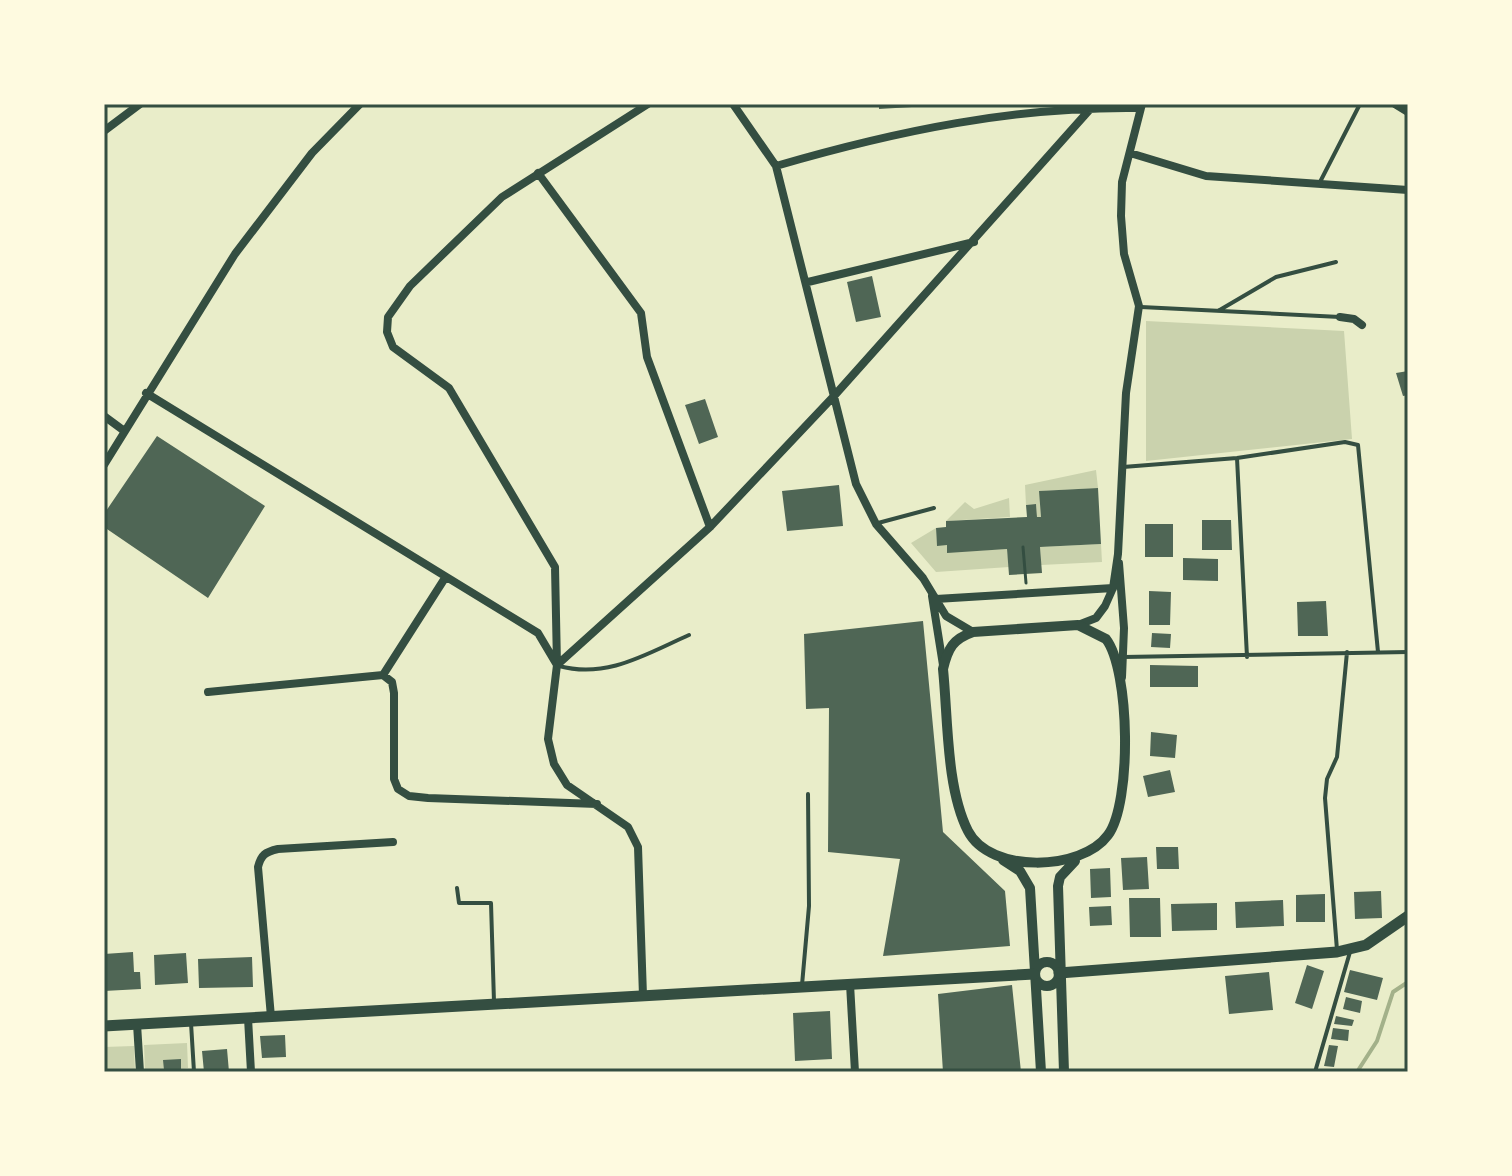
<svg xmlns="http://www.w3.org/2000/svg" width="1512" height="1176" font-family="'Open Sans',sans-serif">
<style>
.green{fill:#cad2ad}
.lines{fill:none;stroke-linecap:round;stroke-linejoin:round}
.stream{stroke:#a3b18a;stroke-width:4}
.building{fill:#4f6655}
.path{stroke:#344e41;stroke-width:3}
.service{stroke:#344e41;stroke-width:4}
.minor{stroke:#344e41;stroke-width:8}
.tertiary{stroke:#344e41;stroke-width:10}
.secondary{stroke:#344e41;stroke-width:11}
.neatline{fill:none;stroke:#344e41;stroke-width:3}
</style>
<rect width="100%" height="100%" fill="#e9edc9"/>
<path class="green" d="M1146,321L1344,331L1352,439L1146,461Z
M1096,470L1098,488L1040,491L1041,517H1037L1036,504L1026,505L1025,485Z
M1009,498L1010,517L946,521L965,502L974,509Z
M936,528L937,545H947L948,552L1007,549L1009,567L936,572L911,543Z
M1101,544L1102,562L1041,565L1040,547Z
M187,1043L188,1068L145,1071L144,1045Z
M134,1046L135,1072H104V1047Z"/>
<g class="lines">
<path class="stream" d="M1357,1072L1377,1041L1393,992L1408,982"/>
</g>
<path class="building" d="M879,104H912V107L879,109Z
M872,276L881,317L856,322L847,282Z
M1408,371V395L1403,396L1396,373Z
M705,399L718,437L699,444L685,405Z
M157,436L265,506L208,598L104,527V514Z
M839,485L843,526L787,531L782,491Z
M1098,488L1101,544L1040,547L1042,573L1009,575L1007,549L947,553V545L937,546L936,528L946,527V521L1027,517L1026,505L1036,504L1037,517H1041L1039,491Z
M1202,520H1231L1232,550H1202Z
M1145,524H1173V557H1145Z
M1183,558L1218,559V581L1183,580Z
M1149,591L1171,592L1170,625H1149Z
M1326,601L1328,636H1298L1297,602Z
M923,621L943,832L1005,891L1010,946L883,956L900,859L828,852L829,708L806,709L804,634Z
M1152,633L1171,634L1170,648L1151,647Z
M1150,665L1198,666V687H1150Z
M1151,732L1177,735L1175,758L1150,756Z
M1170,770L1175,792L1148,797L1143,776Z
M1156,847H1178L1179,869H1157Z
M1147,857L1149,889L1123,890L1121,858Z
M1110,868L1111,897L1091,898L1090,869Z
M1381,891L1382,918L1355,919L1354,892Z
M1325,894V922H1296V895Z
M1129,898H1160L1161,937H1130Z
M1283,900L1284,926L1236,928L1235,902Z
M1217,903V930L1172,931L1171,904Z
M1111,906L1112,925L1090,926L1089,907Z
M133,952L134,972H140L141,989L104,991V954Z
M186,953L188,983L155,985L154,955Z
M252,957L253,987L199,988L198,959Z
M1307,965L1324,971L1312,1009L1295,1003Z
M1350,970L1383,978L1377,1000L1344,992Z
M1269,972L1273,1010L1229,1014L1225,976Z
M1012,985L1021,1072H943L938,994Z
M1346,997L1362,1001L1360,1013L1343,1009Z
M830,1011L832,1059L795,1061L793,1013Z
M1336,1016L1354,1020L1352,1026L1334,1024Z
M1333,1028L1349,1030L1348,1041L1331,1039Z
M285,1035L286,1057L262,1058L260,1036Z
M1329,1045L1338,1046L1334,1067L1324,1066Z
M227,1049L229,1072H204L202,1051Z
M181,1059V1069L164,1070L163,1060Z"/>
<g class="lines">
<path class="path" d="M1023,547L1026,583"/>
<path class="service" d="M1320,182L1360,104
M1141,307L1340,317
M1218,311L1276,277L1336,262
M1237,458L1247,657
M1123,467L1237,458L1345,442L1358,445L1378,652
M878,523L934,508
M1123,657L1408,652
M559,666C607,679 646,654 689,635
M457,888L459,903H491L494,1002
M1337,950L1325,798L1327,779L1337,757L1347,652
M802,985L809,906L808,794
M191,1023L194,1072
M1315,1072L1350,952"/>
<path class="minor" d="M733,104L776,166L856,484L876,524L923,578L946,616L973,632
M1395,104L1408,112
M104,131L140,104
M1130,153L1206,176L1408,190
M776,166C896,131 1016,106 1140,108
M538,173L641,313L647,357L710,527
M808,282L974,242
M1340,317L1354,319L1362,325
M146,393L538,633L557,665
M104,416L123,430
M104,465L235,254L312,153L360,104
M1119,563L1124,628L1122,677
M932,596L943,665
M936,599L1113,588
M1078,625L1096,618L1105,606L1113,588L1118,554L1126,393L1139,306L1124,254L1121,216L1122,182L1142,104
M557,665L710,527L834,396L1092,107
M383,675L445,578
M208,692L383,675L392,682L394,693V779L398,789L409,796L428,798L597,804
M850,984L855,1072
M643,996L638,847L628,827L567,785L554,764L548,739L557,665L555,567L449,388L393,347L387,332L388,317L410,286L502,197L648,104
M271,1017L258,867C261,855 265,852 278,849L393,842
M248,1018L251,1072
M137,1024L140,1072"/>
<path class="tertiary" d="M1078,625L1106,639C1130,670 1132,803 1108,835C1082,871 990,874 968,831C946,788 948,717 943,669C948,648 953,639 973,632Z
M1003,860L1020,871L1030,888L1041,1072
M1035 974a12 12 0 1 1 24 0a12 12 0 1 1-24 0Z
M1064,1072L1058,886L1060,877L1075,861"/>
<path class="secondary" d="M1059,973L1337,952L1366,945L1408,916
M104,1026L1034,974"/>
</g>
<rect width="1512" height="1176" fill="none" stroke="#fefae0" stroke-width="212"/>
<rect x="106" y="106" width="1300" height="964" class="neatline"/>
</svg>
